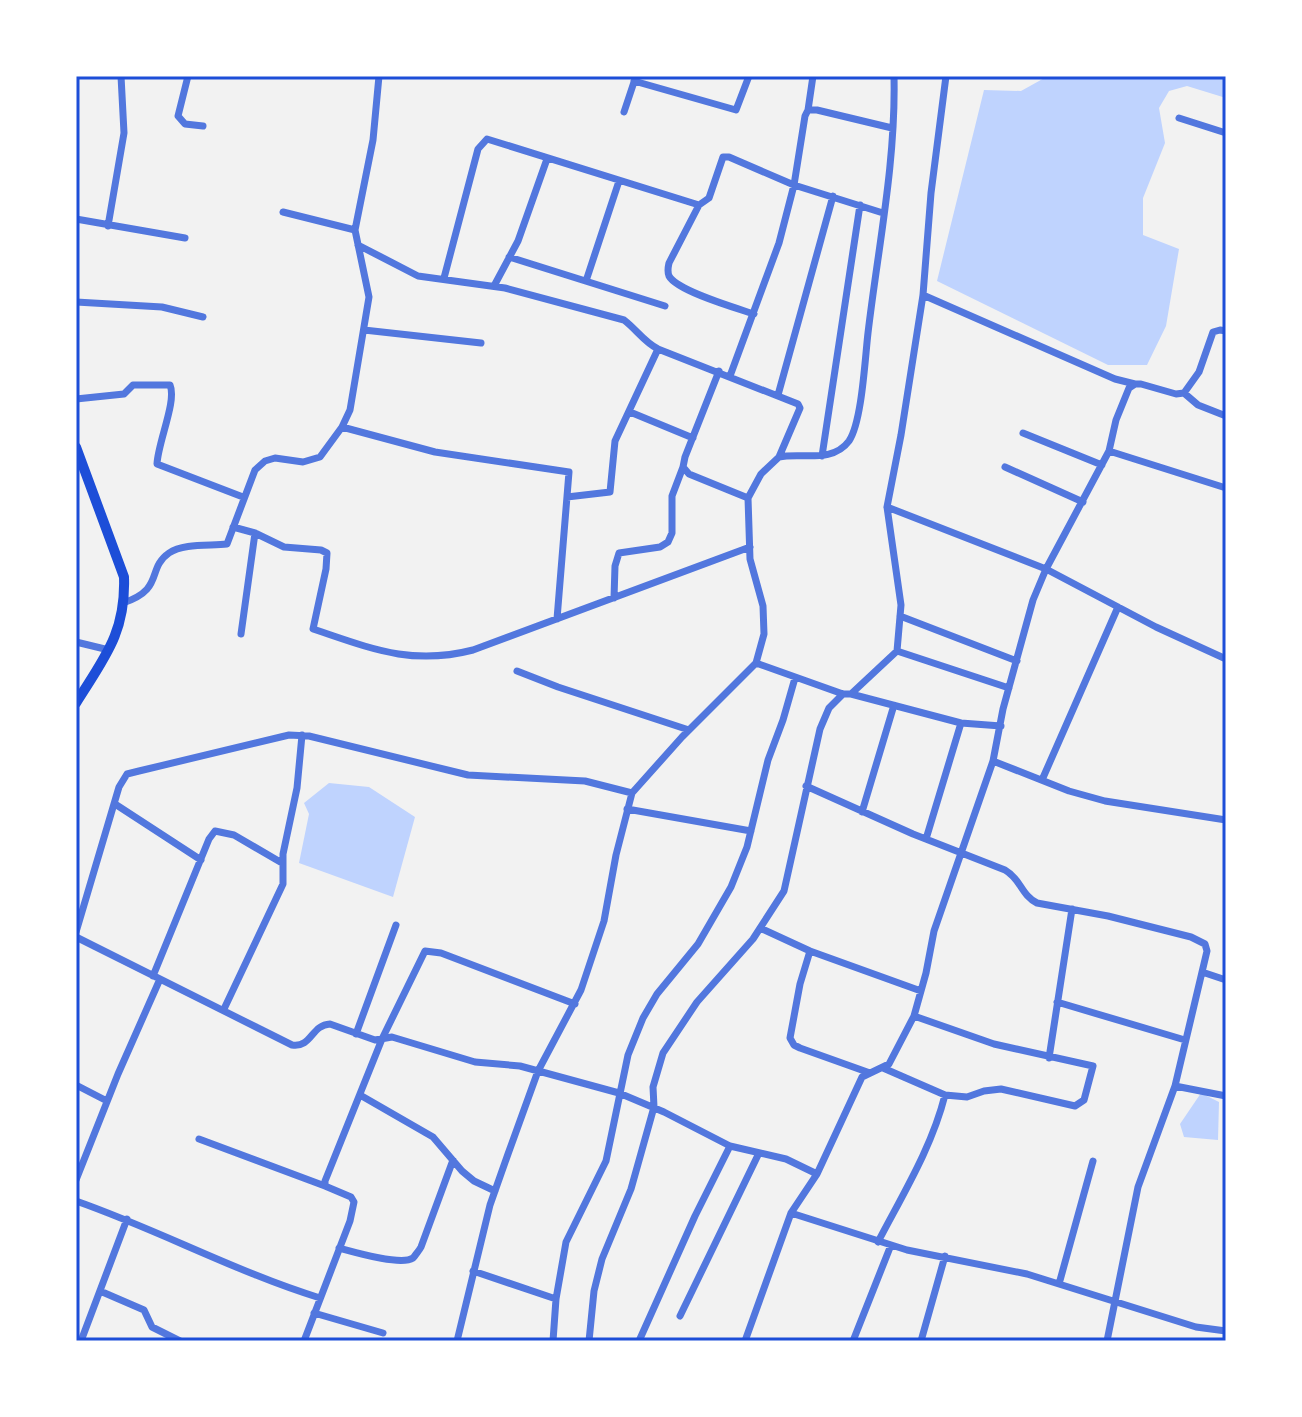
<svg xmlns="http://www.w3.org/2000/svg" width="1302" height="1417" font-family="'DM Sans',sans-serif">
<style>
.water{fill:#bfd3fe}
.lines{fill:none;stroke-linecap:round;stroke-linejoin:round}
.minor{stroke:#5277de;stroke-width:7}
.secondary{stroke:#1d4ed8;stroke-width:10}
.neatline{fill:none;stroke:#1d4ed8;stroke-width:3}
</style>
<rect width="100%" height="100%" fill="#f2f2f2"/>
<path class="water" d="M1048,76H1226V98L1187,86L1169,91L1159,108L1165,143L1143,198V235L1179,249L1166,326L1147,365H1108L937,281L984,90L1021,91Z
M329,783L369,787L415,817L393,897L299,863L309,814L304,803Z
M1201,1093L1219,1102L1218,1140L1184,1137L1180,1124Z"/>
<g class="lines">
<path class="minor" d="M188,76L178,116L185,124L203,126
M634,81L736,110L749,76
M808,110L813,76
M624,112L636,76
M1179,118L1226,133
M699,205L669,263C668,268 667,271 669,276C677,291 736,308 754,314
M283,212L355,230
M76,219L185,238
M108,226L124,133L121,76
M358,245L418,276L505,288L624,320C637,330 644,342 658,349L798,404L800,408L779,457
M509,257L665,306
M444,278L478,149L487,139L699,205L709,198L723,157H729L794,185L883,213
M586,281L619,181
M494,286L518,241L547,159
M923,295L1115,379L1135,384
M76,302L162,307L203,317
M364,330L481,343
M719,371L685,457L683,467L689,474L748,498
M730,376L779,243L794,185L805,116L808,110H817L892,128
M1184,393L1198,405L1226,416
M778,395L833,196
M76,399L124,394L133,385H170C177,401 158,442 157,464L243,497
M630,412L693,438
M342,427L435,452L569,472L557,619
M1023,433L1102,465
M1109,451L1226,488
M822,456L860,205
M1005,467L1083,502
M567,497L610,492L615,441L658,349
M887,507L1046,569L1156,627L1226,659
M233,527L255,533L284,547L321,550L327,553L326,569L313,629C370,648 411,666 473,650L750,547
M614,598L615,566L619,553L660,547L668,542L672,533V496L683,467
M123,603C165,589 146,569 169,553C183,543 210,546 227,544L255,470L265,461L275,458L303,462L320,457L342,427L350,410L369,297L355,230L373,140L379,76
M900,616L1017,661
M241,634L255,533
M76,642L109,650
M897,651L1009,688
M756,663L843,694H851L897,651L901,605L887,507L901,435L923,295L931,193L946,76
M517,671L558,687L689,730
M851,694L961,723L1001,726
M993,761L1069,791L1105,801L1226,820
M1042,780L1118,607
M806,786L913,834L1005,870C1021,879 1021,895 1037,903L1108,916L1191,937L1205,944L1207,951L1175,1086L1138,1187L1107,1341
M115,804L201,860
M627,809L751,831
M862,812L894,705
M926,839L961,723
M760,928L810,951L921,991
M76,932L119,787L127,774L139,771L289,735L309,736L468,775L585,781L632,793
M76,937L292,1045C312,1048 311,1025 330,1024L375,1040L392,1037L475,1062L520,1066L619,1093L664,1112L730,1146L786,1159L817,1174L862,1077L889,1064L914,1016L926,973L934,931L993,761L1003,709L1033,600L1046,569L1109,451L1116,420L1129,388L1135,384H1141L1176,394L1184,393L1199,372L1213,332L1220,330L1226,331
M810,951L800,984L790,1038L794,1045L800,1048L870,1073
M1202,972L1226,980
M153,976L209,839L215,831L234,835L282,863
M1057,1002L1185,1040
M224,1009L283,884V854L297,788L302,735
M356,1034L396,925
M1049,1058L1072,909
M883,1068L945,1095L967,1097L984,1091L1001,1089L1075,1106L1084,1100L1093,1066L994,1044L914,1016
M76,1085L107,1101
M1175,1086L1226,1096
M360,1095L433,1137L462,1171L474,1181L495,1191
M199,1139L325,1186
M76,1180L118,1074L160,979
M76,1201C159,1230 236,1272 320,1298
M791,1213L907,1250L1027,1274L1196,1327L1226,1331
M878,1242C903,1194 932,1147 945,1095
M339,1248C354,1252 401,1266 413,1258C414,1257 420,1249 421,1247L453,1160
M473,1271L556,1299
M1059,1284L1093,1161
M100,1291L144,1310L152,1327L180,1341
M314,1313L383,1333
M680,1316L759,1153
M81,1341L127,1219
M304,1341L350,1221L354,1202L351,1197L325,1186V1181L382,1039L425,951L441,953L575,1004
M457,1341L490,1205L508,1154L538,1071L581,990L604,921L616,855L632,793L682,737L756,663L764,634L763,606L750,559L748,498L761,474L779,457C801,452 832,464 849,441C862,422 865,358 868,333C878,248 896,162 894,76
M553,1341L556,1299L566,1242L606,1161L628,1055L643,1018L657,994L698,944L731,887L747,847L768,760L783,720L795,678
M589,1341L594,1291L602,1259L631,1189L654,1107L653,1087L663,1053L697,1002L753,939L784,891L820,729L829,708L843,694
M639,1341L695,1216L730,1146
M745,1341L791,1213L817,1174
M853,1341L891,1245
M921,1341L945,1256"/>
<path class="secondary" d="M76,447L124,577C126,633 104,658 76,703"/>
</g>
<rect width="1302" height="1417" fill="none" stroke="#ffffff" stroke-width="156"/>
<rect x="78" y="78" width="1146" height="1261" class="neatline"/>
</svg>
